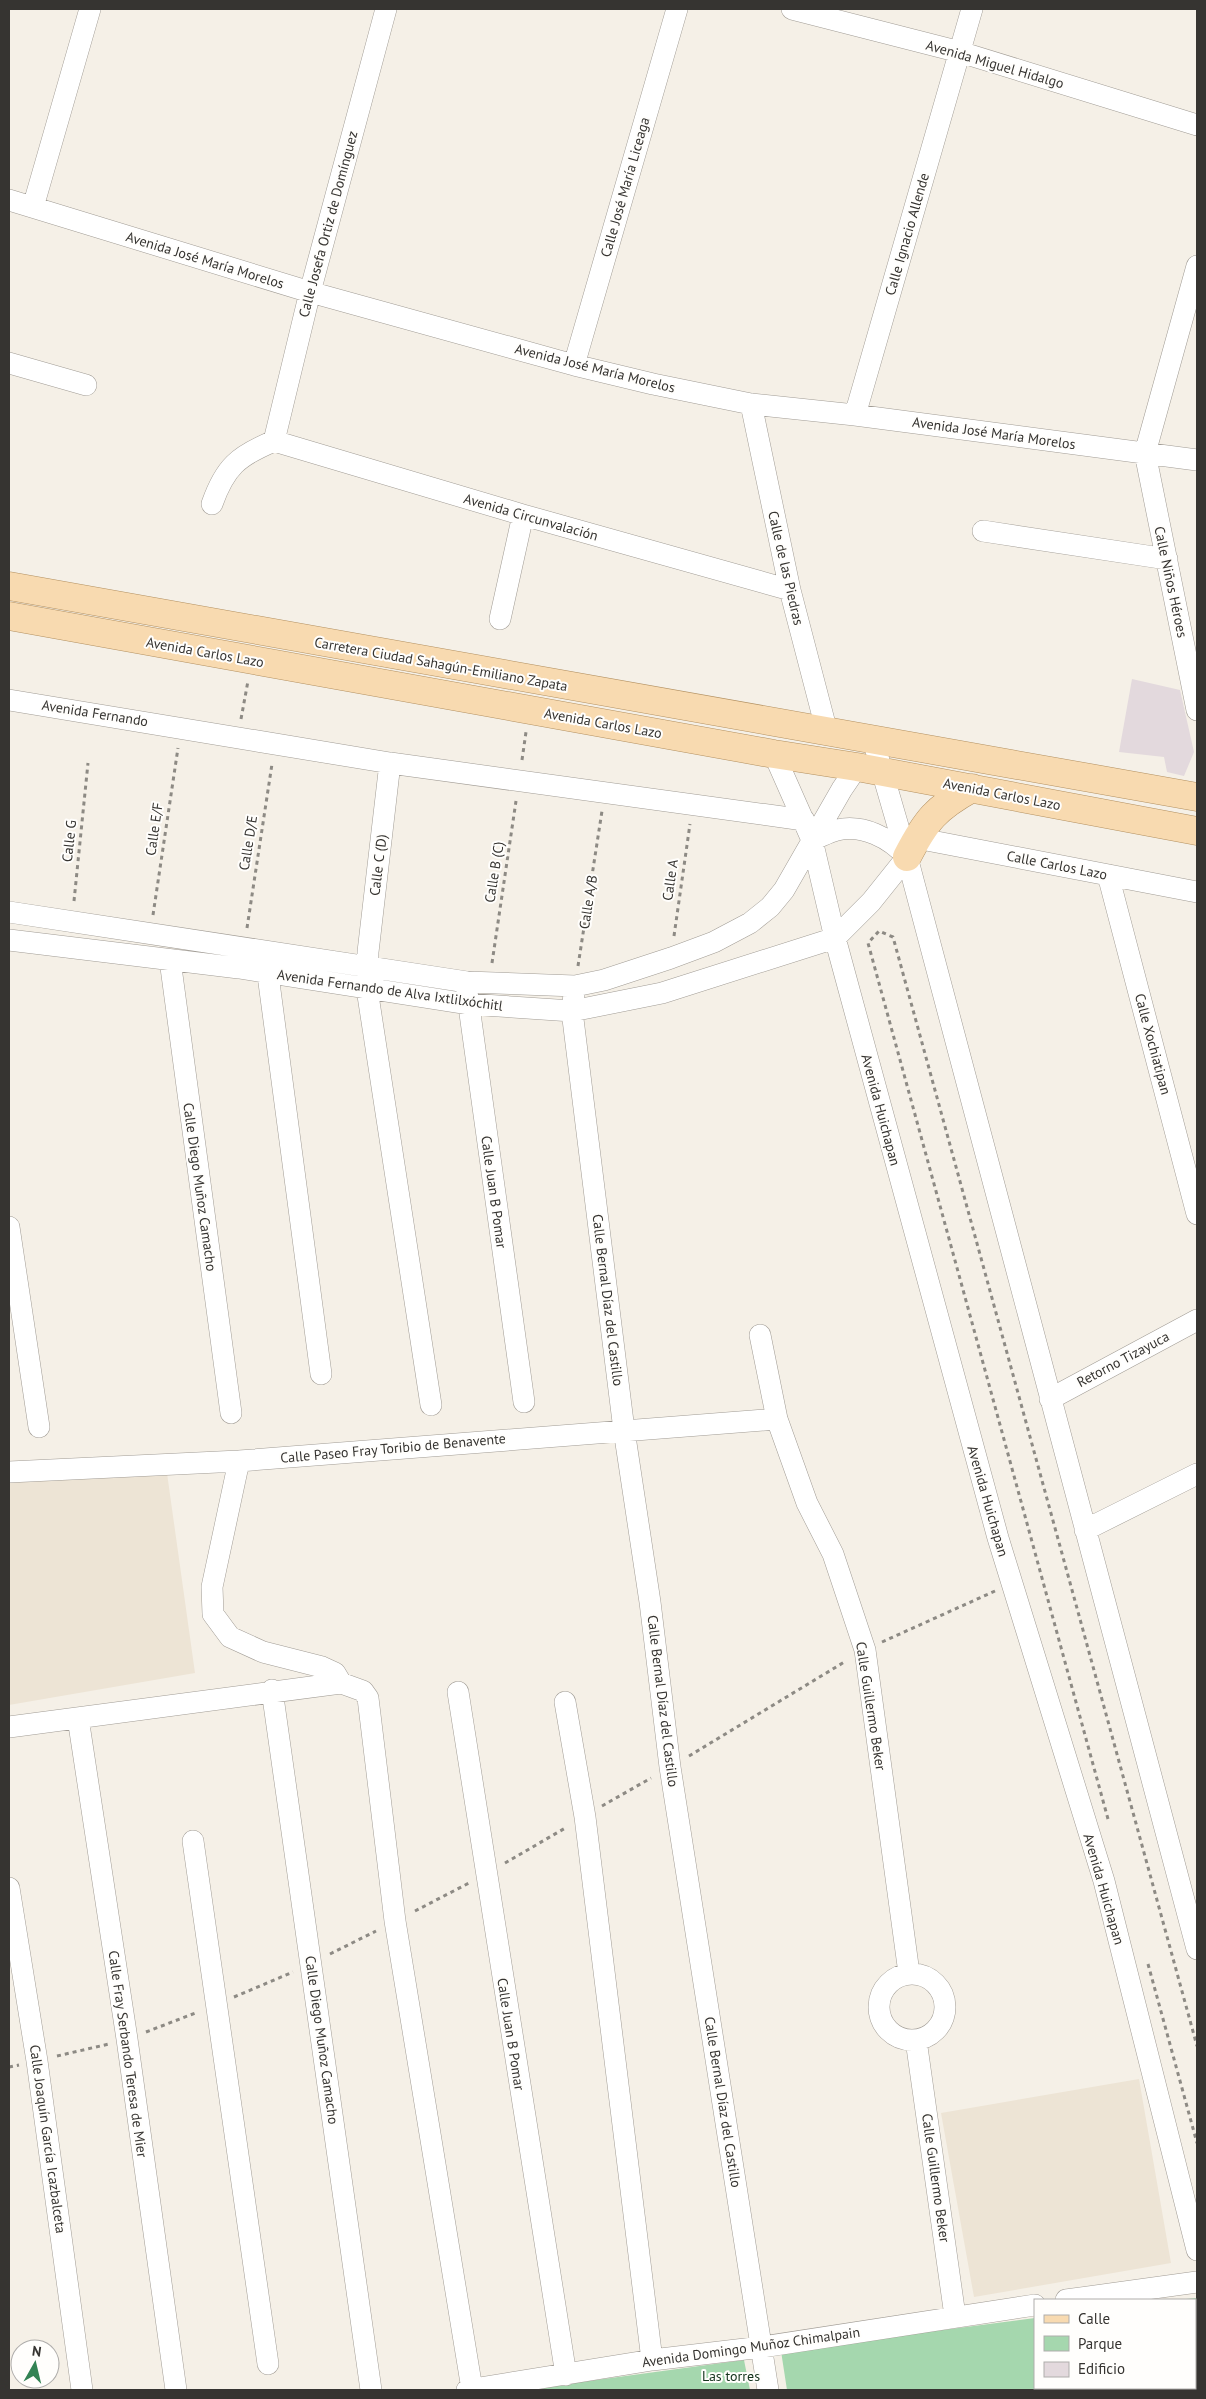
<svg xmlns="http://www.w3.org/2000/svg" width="1206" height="2399" font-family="'PT Sans',sans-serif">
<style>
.built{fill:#ede4d5}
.green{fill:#a5d7ae}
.building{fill:#e3d9dd}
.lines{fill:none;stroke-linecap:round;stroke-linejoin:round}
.minor-casing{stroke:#a19c95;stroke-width:22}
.major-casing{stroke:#b29061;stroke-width:29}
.path{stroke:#8d8a84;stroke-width:3;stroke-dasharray:4 4;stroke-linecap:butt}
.minor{stroke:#fff;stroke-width:21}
.major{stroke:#f8dab0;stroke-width:28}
.labels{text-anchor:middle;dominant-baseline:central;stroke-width:4;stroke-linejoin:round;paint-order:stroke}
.street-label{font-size:14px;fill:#363431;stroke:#fffefc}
.park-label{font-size:14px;fill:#14331c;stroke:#fffefc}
</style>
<rect width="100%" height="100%" fill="#f5f0e7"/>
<path class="built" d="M166,1466L195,1673L9,1705V1472Z
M1139,2079L1171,2263L974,2297L941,2113Z"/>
<path class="green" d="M1196,2298L1197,2390H787L781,2351L1035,2318V2388H1195V2300H1176Z
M744,2360L750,2390H522Z"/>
<path class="building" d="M1132,679L1180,690L1194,752L1184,776L1167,772L1164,757L1119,752Z"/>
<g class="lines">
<g class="minor-casing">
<path id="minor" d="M792,9L960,52L1197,125
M9,200L310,292L574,365L653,384L751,404L855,415L1197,460
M33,207L90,9
M1197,266L1145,453L1197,710
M9,363L86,385
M574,365L677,9
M751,404L790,590L827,732
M855,415L972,9
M274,441L523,515L790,590
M274,441L310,292L386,9
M212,504C225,467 238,456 274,441
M983,531L1167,559
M500,619L523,515
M9,700L390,763L804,820
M873,740L907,857L1197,1949
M774,754L812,840L835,938L998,1538L1104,1881L1197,2250
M390,763L368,952L367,989L431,1405
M916,838L1197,892
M1108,875L1197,1214
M9,912L467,982L575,986L604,980L671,958L714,942L750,923L770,907L784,890L842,789L857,767
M9,940L239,968L468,1004L572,1011L662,993L835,938L871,902L907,857C890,838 863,824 837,830C829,832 820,837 812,840
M170,960L231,1413
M266,960L321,1374
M575,986L572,1011L624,1430L650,1602L670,1767L768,2390
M467,992L524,1402
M9,1227L39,1427
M760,1335L777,1419L807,1503L833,1554L865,1650L909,1973
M1050,1399L1197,1320
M239,1461L212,1587L213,1614L230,1637L263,1652L322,1667L335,1673L341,1683
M9,1472L239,1461L777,1419
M1085,1530L1197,1474
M272,1690L371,2390
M458,1692L566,2375
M565,1702L585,1817L652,2360
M78,1718L127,2039L176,2390
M9,1727L341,1683L363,1691L368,1698L395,1921L472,2389
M193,1841L268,2364
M9,1888L37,2061L82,2390
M879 2007a33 33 0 1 1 66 0a33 33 0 1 1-66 0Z
M916,2040L955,2316
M1066,2300L1197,2282
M467,2390L652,2360L762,2347L1035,2305"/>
</g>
<g class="major-casing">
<path id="major" d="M9,586L1197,797
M9,616L774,754L857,767L1197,831
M907,857C926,820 936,808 972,788"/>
</g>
<path class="path" d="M241,719L248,681
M522,760L526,732
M74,901L88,763
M153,915L178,748
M247,928L272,764
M674,936L690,824
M492,963L516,801
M578,966L602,811
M882,1642L995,1591
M689,1756L846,1661
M602,1806L651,1778
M1108,1819L868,943L879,931L893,937L1197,2046
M505,1863L567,1827
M415,1911L469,1883
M330,1954L376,1931
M1148,1964L1197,2143
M234,1997L293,1972
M146,2032L198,2012
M57,2056L109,2044
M9,2067L19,2065"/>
<use href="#minor" class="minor"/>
<use href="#major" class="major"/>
</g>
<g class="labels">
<g class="street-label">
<text transform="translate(995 64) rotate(16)">Avenida Miguel Hidalgo</text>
<text transform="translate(625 187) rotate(-74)">Calle José María Liceaga</text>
<text transform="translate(328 224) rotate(-75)">Calle Josefa Ortiz de Domínguez</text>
<text transform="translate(907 234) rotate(-74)">Calle Ignacio Allende</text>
<text transform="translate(205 260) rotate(17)">Avenida José María Morelos</text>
<text transform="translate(595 368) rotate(14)">Avenida José María Morelos</text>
<text transform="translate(994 433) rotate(8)">Avenida José María Morelos</text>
<text transform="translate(531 517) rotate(16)">Avenida Circunvalación</text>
<text transform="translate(786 568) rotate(77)">Calle de las Piedras</text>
<text transform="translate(1171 582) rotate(78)">Calle Niños Héroes</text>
<text transform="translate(205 652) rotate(10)">Avenida Carlos Lazo</text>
<text transform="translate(441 664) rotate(10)">Carretera Ciudad Sahagún-Emiliano Zapata</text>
<text transform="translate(95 713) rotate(9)">Avenida Fernando</text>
<text transform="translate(603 723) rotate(10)">Avenida Carlos Lazo</text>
<text transform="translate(1002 794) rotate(11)">Avenida Carlos Lazo</text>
<text transform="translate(154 829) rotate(-82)">Calle E/F</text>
<text transform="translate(69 841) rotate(-84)">Calle G</text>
<text transform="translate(248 843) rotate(-81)">Calle D/E</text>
<text transform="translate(378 865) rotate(-83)">Calle C (D)</text>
<text transform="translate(1057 865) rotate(11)">Calle Carlos Lazo</text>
<text transform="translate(494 872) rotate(-81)">Calle B (C)</text>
<text transform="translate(670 880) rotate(-82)">Calle A</text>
<text transform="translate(588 902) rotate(-81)">Calle A/B</text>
<text transform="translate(390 990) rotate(8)">Avenida Fernando de Alva Ixtlilxóchitl</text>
<text transform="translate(1153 1044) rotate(75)">Calle Xochiatipan</text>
<text transform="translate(881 1110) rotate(75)">Avenida Huichapan</text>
<text transform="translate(200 1187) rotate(82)">Calle Diego Muñoz Camacho</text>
<text transform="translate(494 1192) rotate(82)">Calle Juan B Pomar</text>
<text transform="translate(608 1300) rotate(83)">Calle Bernal Díaz del Castillo</text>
<text transform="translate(1123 1359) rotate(-28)">Retorno Tizayuca</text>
<text transform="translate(393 1448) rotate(-5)">Calle Paseo Fray Toribio de Benavente</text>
<text transform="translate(988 1501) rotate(74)">Avenida Huichapan</text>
<text transform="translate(663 1701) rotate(83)">Calle Bernal Díaz del Castillo</text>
<text transform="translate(871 1706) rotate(81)">Calle Guillermo Beker</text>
<text transform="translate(1104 1889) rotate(74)">Avenida Huichapan</text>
<text transform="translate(511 2034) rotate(81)">Calle Juan B Pomar</text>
<text transform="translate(322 2040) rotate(82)">Calle Diego Muñoz Camacho</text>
<text transform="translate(128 2054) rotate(82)">Calle Fray Serbando Teresa de Mier</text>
<text transform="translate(723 2102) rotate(81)">Calle Bernal Díaz del Castillo</text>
<text transform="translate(48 2139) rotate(82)">Calle Joaquín García Icazbalceta</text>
<text transform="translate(936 2178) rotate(82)">Calle Guillermo Beker</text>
<text transform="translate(751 2347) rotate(-8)">Avenida Domingo Muñoz Chimalpain</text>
</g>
<g class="park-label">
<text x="731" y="2376">Las torres</text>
</g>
</g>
<rect width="1206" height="2399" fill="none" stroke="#363431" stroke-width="20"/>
<rect x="1034" y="2299" width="162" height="90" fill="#fffefc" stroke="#afadab"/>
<rect x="1044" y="2315" width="25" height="8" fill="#f8dab0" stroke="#afadab"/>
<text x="1078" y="2324" font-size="15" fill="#363431">Calle</text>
<rect x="1044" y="2336" width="25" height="15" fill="#a5d7ae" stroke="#afadab"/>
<text x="1078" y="2349" font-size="15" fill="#363431">Parque</text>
<rect x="1044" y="2362" width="25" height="15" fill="#e3d9dd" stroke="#afadab"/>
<text x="1078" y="2374" font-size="15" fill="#363431">Edificio</text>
<g transform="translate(35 2364) rotate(8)"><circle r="24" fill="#fffefc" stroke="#afadab"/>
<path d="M0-4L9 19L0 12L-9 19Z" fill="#338354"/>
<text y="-8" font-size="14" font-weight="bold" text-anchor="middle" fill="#363431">N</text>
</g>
</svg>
